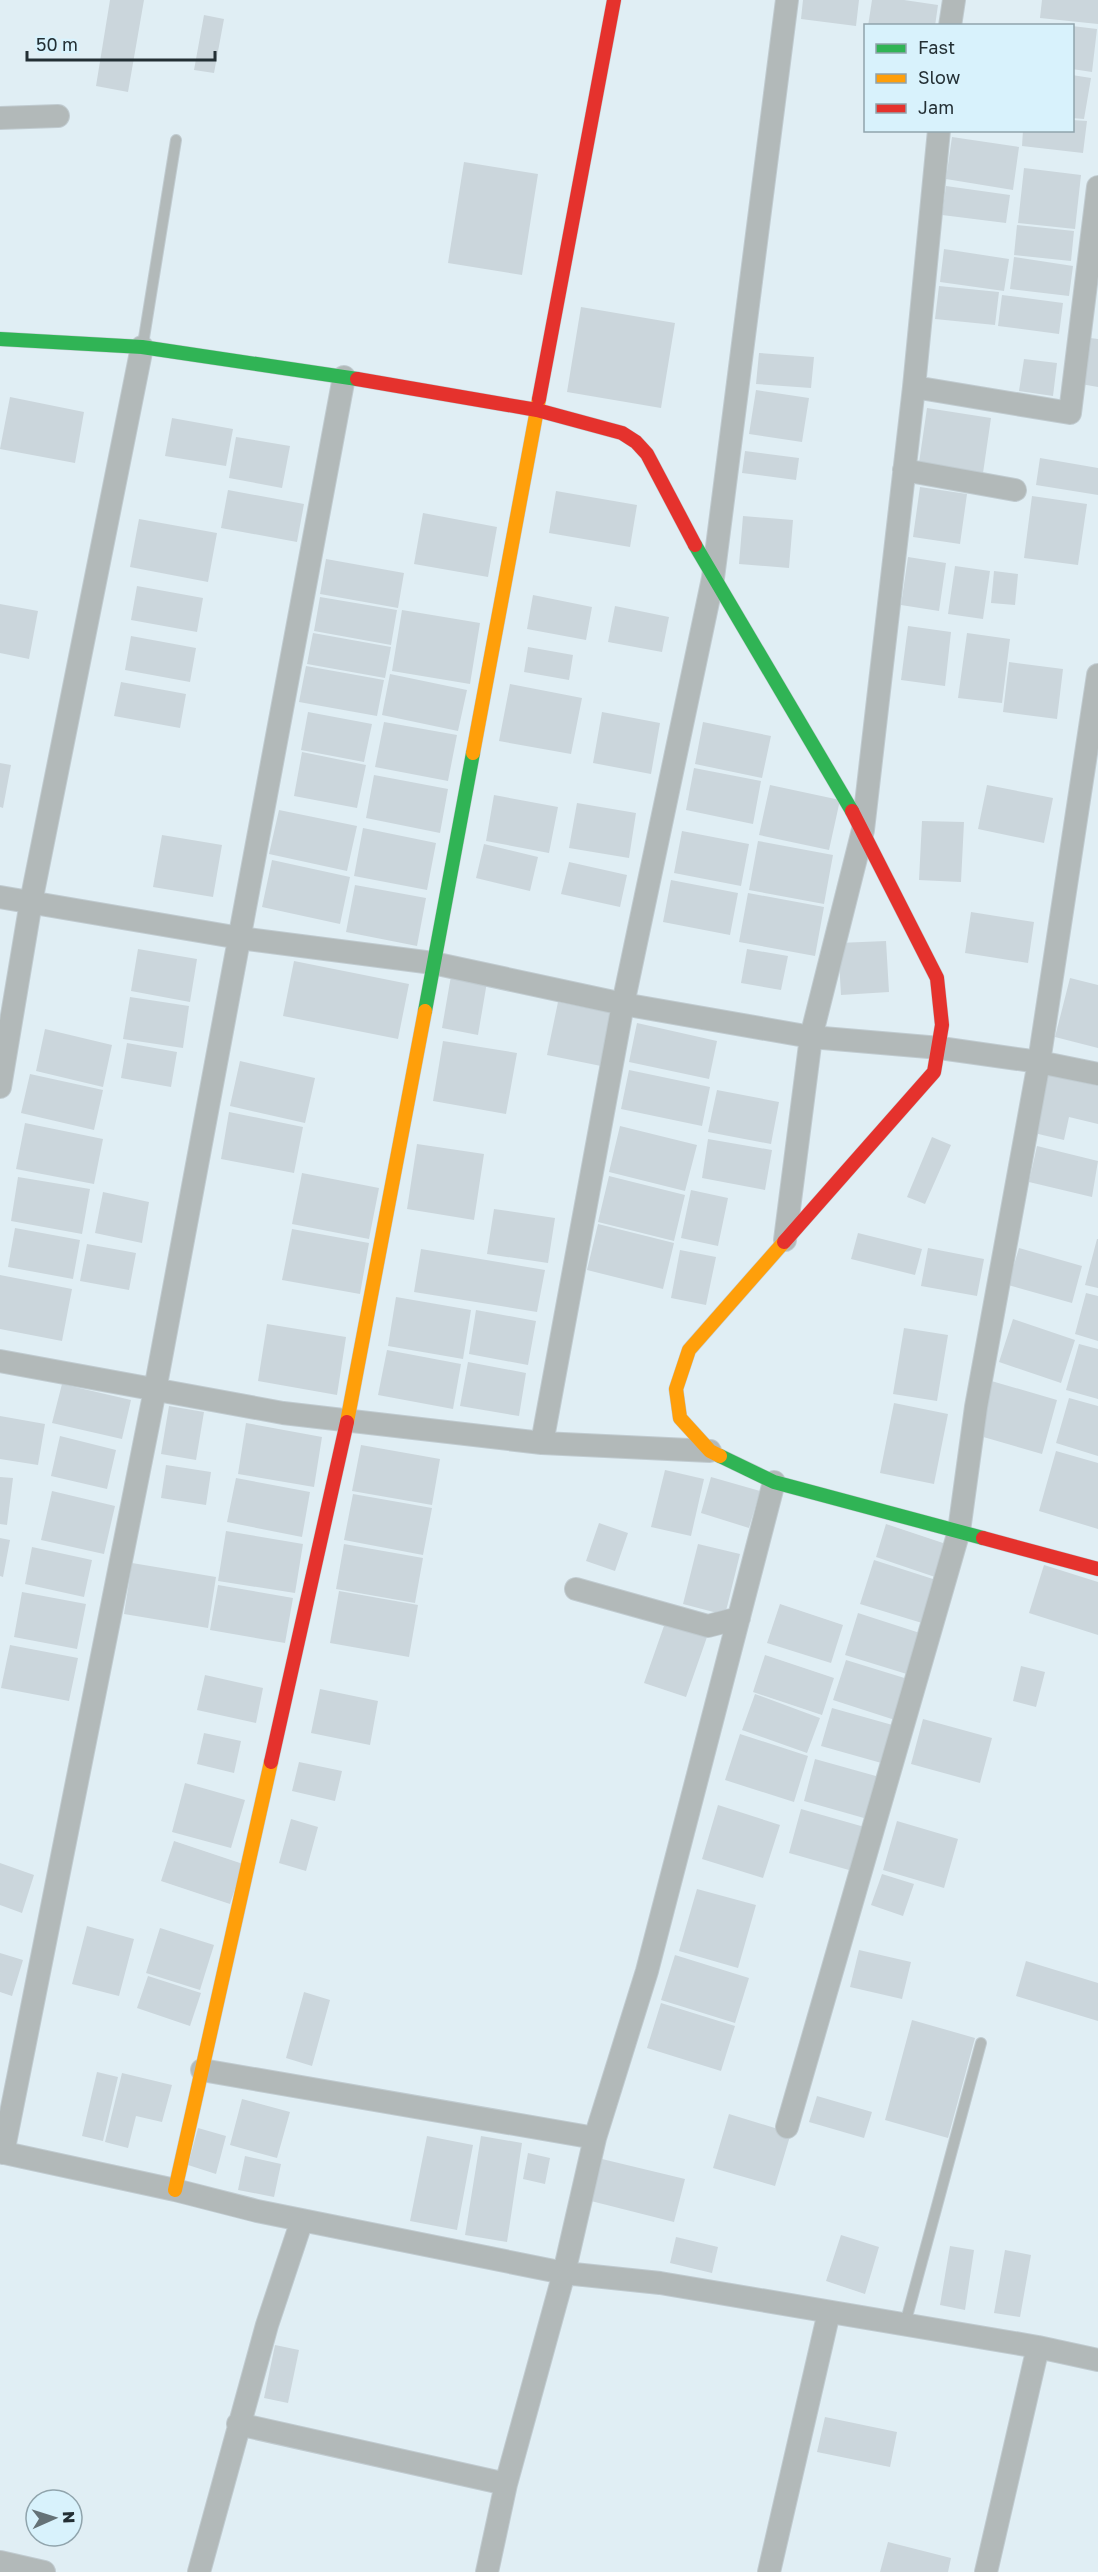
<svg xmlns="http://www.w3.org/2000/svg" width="1098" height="2572" font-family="'Golos Text',sans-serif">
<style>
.building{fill:#cbd6dc}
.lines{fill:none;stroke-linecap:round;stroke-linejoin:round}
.lane-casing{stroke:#c0cbd0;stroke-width:12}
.street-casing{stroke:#c0cbd0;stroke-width:24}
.fast-casing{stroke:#c0cbd0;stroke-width:15}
.slow-casing{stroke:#c0cbd0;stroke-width:15}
.jam-casing{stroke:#c0cbd0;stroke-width:15}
.lane{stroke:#b2b9b9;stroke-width:10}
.street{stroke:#b2b9b9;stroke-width:22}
.fast{stroke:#30b455;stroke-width:14}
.slow{stroke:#ff9f0a;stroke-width:14}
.jam{stroke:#e5322d;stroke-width:14}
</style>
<rect width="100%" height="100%" fill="#e0eef4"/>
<path class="building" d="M110,0H144L128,92L96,86Z
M803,0H859L856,26L801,19Z
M872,0H904L938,5L935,26H868Z
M1042,0H1098V24L1040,18Z
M204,15L224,19L214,73L194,70Z
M1072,26L1097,29L1092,72L1072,69Z
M1072,75L1091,78L1084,119L1072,118Z
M1072,120L1087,121L1083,153L1022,146L1023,130H1072Z
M952,137L1019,147L1013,190L946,179Z
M464,162L538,174L522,275L448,263Z
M1024,168L1081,175L1075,229L1018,223Z
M946,186L1010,195L1006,223L942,215Z
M1017,225L1074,231L1071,261L1014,255Z
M944,249L1009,259L1004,291L940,282Z
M1014,257L1073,266L1069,296L1010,289Z
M939,286L999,292L995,325L935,319Z
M1002,295L1063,303L1059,334L998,326Z
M581,307L675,323L661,408L567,392Z
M1083,337L1098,339V387L1075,383Z
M759,353L814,357L811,388L756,384Z
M1024,359L1057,363L1053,396L1019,391Z
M756,390L809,398L802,442L749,434Z
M10,397L84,412L75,463L0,449Z
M927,408L991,418L983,473L919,463Z
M172,418L233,429L226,466L165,456Z
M236,437L290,446L282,488L229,478Z
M745,451L799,458L796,480L742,473Z
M1040,458L1098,468V495L1036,485Z
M920,487L967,494L960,544L913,537Z
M228,490L304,504L297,542L221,528Z
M556,491L637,505L630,547L549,533Z
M1032,496L1087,504L1078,565L1024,558Z
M423,513L497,527L488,577L414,564Z
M743,516L793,520L789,568L739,564Z
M139,519L217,533L208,582L130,567Z
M908,557L946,563L939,611L901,605Z
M326,559L404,573L398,608L320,594Z
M955,566L990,571L983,619L948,614Z
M994,571L1018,574L1015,605L991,603Z
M137,586L203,598L197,632L131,620Z
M533,595L592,607L586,640L527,629Z
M320,597L397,610L391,645L314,631Z
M0,604L38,611L29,659L0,653Z
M615,606L669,617L662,652L608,642Z
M402,610L480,623L470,684L392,671Z
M908,626L951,632L945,686L901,680Z
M313,633L391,647L385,678L307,664Z
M967,633L1010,639L1002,703L958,698Z
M131,636L196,648L190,682L125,670Z
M528,647L573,655L569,680L524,672Z
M1009,662L1063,669L1057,719L1003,712Z
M306,666L384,680L377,716L299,702Z
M390,674L467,690L458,731L382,715Z
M121,682L186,694L180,728L114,716Z
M510,684L582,698L571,754L499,741Z
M308,712L372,724L364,762L301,750Z
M602,712L660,723L651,774L593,763Z
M384,722L457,735L448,781L375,767Z
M703,722L771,736L762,778L695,764Z
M302,752L366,765L357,808L294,796Z
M0,763L11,765L3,808L0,807Z
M694,768L761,781L753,824L686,810Z
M374,775L448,789L440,833L366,818Z
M770,785L840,800L829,850L759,835Z
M987,785L1053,798L1044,843L978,829Z
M494,795L558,807L549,853L486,841Z
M577,803L636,813L629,858L569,848Z
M279,810L357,826L347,871L269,854Z
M922,821L964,822L961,882L919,880Z
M363,828L436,843L427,890L354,876Z
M682,831L749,844L741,886L674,873Z
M162,835L222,845L213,897L153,887Z
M758,841L833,855L824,904L749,890Z
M484,844L538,857L530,891L476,878Z
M272,860L350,877L340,924L262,907Z
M569,862L627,875L620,907L561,894Z
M671,880L738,893L730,935L663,922Z
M355,885L426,898L417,946L346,932Z
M748,893L824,907L815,956L739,942Z
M971,912L1034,922L1028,963L965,953Z
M886,941L889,992L841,995L838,943Z
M138,949L197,959L190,1002L131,991Z
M747,949L788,956L781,990L741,983Z
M294,961L409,984L398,1039L283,1016Z
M451,976L487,982L478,1035L442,1028Z
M1070,978L1098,985V1048L1055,1037Z
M130,997L189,1006L183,1048L123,1039Z
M558,1002L616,1014L606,1067L547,1055Z
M637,1023L717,1041L709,1079L629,1062Z
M45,1029L112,1045L103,1087L36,1071Z
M443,1041L517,1053L506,1114L433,1101Z
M127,1043L177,1052L171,1087L121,1078Z
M240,1061L315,1078L305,1123L230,1106Z
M629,1070L710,1087L702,1126L621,1109Z
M30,1074L103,1090L94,1130L21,1113Z
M1047,1075L1098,1086V1124L1069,1117L1064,1140L1034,1133Z
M717,1090L779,1102L771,1144L708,1132Z
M229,1112L303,1127L294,1173L221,1159Z
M25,1123L103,1139L94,1184L16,1169Z
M620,1126L697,1145L685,1191L609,1172Z
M932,1137L951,1145L925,1204L907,1197Z
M708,1139L772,1150L765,1190L702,1178Z
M417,1144L484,1154L474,1220L407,1209Z
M1037,1146L1098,1161L1092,1197L1029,1182Z
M302,1173L379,1188L369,1239L292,1224Z
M609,1176L685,1195L674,1241L598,1222Z
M18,1177L90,1189L82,1234L11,1221Z
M691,1190L728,1198L718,1246L681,1238Z
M103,1192L149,1202L142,1243L95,1233Z
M494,1209L555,1218L548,1263L487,1254Z
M598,1224L674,1243L663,1289L587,1270Z
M15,1228L80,1240L73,1279L8,1267Z
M292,1229L369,1243L360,1294L282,1280Z
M858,1233L922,1249L915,1275L851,1259Z
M1097,1239H1098V1288L1085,1285Z
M87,1244L136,1253L129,1290L80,1281Z
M928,1248L984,1259L977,1296L921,1286Z
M1019,1248L1082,1266L1072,1303L1008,1285Z
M421,1249L545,1270L537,1312L414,1292Z
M680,1250L716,1257L706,1305L671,1298Z
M0,1275L72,1289L62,1341L0,1329Z
M1086,1293L1098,1296V1341L1075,1334Z
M396,1297L471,1310L463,1359L388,1346Z
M476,1310L536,1321L528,1365L469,1354Z
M1013,1319L1075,1340L1061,1383L999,1362Z
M267,1324L346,1337L337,1395L258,1381Z
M904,1328L948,1335L937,1401L893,1394Z
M1079,1344L1098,1349V1399L1066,1390Z
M387,1350L461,1364L453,1409L378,1395Z
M468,1362L526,1373L519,1416L460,1406Z
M988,1380L1057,1400L1042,1454L973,1434Z
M62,1384L131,1400L122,1439L52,1423Z
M1069,1398L1098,1406V1456L1056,1443Z
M894,1403L948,1414L934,1484L880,1473Z
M169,1406L204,1412L196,1460L161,1454Z
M0,1416L45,1424L38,1465L0,1459Z
M246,1423L322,1437L314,1487L238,1474Z
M60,1436L116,1450L107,1489L51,1476Z
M361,1445L440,1459L432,1505L352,1491Z
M1056,1451L1098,1463V1529L1039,1511Z
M166,1465L211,1472L206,1505L161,1498Z
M665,1470L704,1479L691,1536L651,1527Z
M0,1477L13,1478L7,1525L0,1524Z
M711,1477L760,1491L749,1528L701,1513Z
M236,1478L310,1492L302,1537L227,1522Z
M52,1491L115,1506L104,1554L41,1540Z
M353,1494L432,1508L423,1555L344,1540Z
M599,1523L628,1533L615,1571L586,1561Z
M886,1524L946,1544L935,1577L876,1557Z
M226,1531L303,1544L295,1593L218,1581Z
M0,1538L10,1540L3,1577L0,1576Z
M344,1544L423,1558L415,1603L336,1589Z
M698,1544L740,1554L725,1615L683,1604Z
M32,1547L92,1560L84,1597L25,1584Z
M874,1560L936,1580L922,1623L860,1604Z
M132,1563L216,1577L208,1628L124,1614Z
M1044,1565L1098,1582V1635L1029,1613Z
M218,1585L293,1598L285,1643L210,1630Z
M339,1591L418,1605L409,1657L330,1643Z
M22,1592L86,1604L77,1649L14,1637Z
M780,1604L843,1625L831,1663L767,1643Z
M858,1613L923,1634L910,1675L845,1655Z
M665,1623L707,1637L686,1697L644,1683Z
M10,1645L78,1658L69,1701L1,1688Z
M765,1655L834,1678L822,1715L753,1692Z
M846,1660L911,1680L898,1721L833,1700Z
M1021,1666L1045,1672L1036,1707L1013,1701Z
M205,1675L263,1688L256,1723L197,1710Z
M320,1689L378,1701L370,1745L311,1733Z
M755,1694L820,1718L807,1753L742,1730Z
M832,1708L896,1726L885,1764L821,1746Z
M923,1719L992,1738L980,1783L911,1764Z
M204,1733L241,1741L234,1773L197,1764Z
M740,1734L808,1756L794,1802L725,1780Z
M815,1759L883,1778L871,1820L804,1801Z
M299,1762L342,1771L335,1801L292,1791Z
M185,1783L245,1800L231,1848L172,1832Z
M718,1805L780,1825L763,1878L702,1859Z
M801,1809L868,1828L856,1872L789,1853Z
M291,1819L318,1827L306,1871L279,1863Z
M897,1821L958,1839L944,1888L883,1870Z
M174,1841L243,1864L230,1904L161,1881Z
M0,1863L34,1875L22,1913L0,1905Z
M882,1874L914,1884L903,1916L871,1905Z
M697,1889L756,1905L738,1968L679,1951Z
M87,1926L134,1939L119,1996L72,1984Z
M160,1928L214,1945L200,1990L146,1973Z
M859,1950L911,1962L902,1999L850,1987Z
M0,1953L23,1960L12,1996L0,1992Z
M675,1955L749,1978L735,2023L661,2000Z
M1026,1961L1098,1983V2021L1016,1996Z
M148,1976L201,1993L190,2026L137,2008Z
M304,1992L330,2000L312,2066L286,2058Z
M661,2003L735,2026L721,2071L647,2048Z
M912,2020L975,2038L948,2138L885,2120Z
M97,2072L118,2077L103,2141L82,2136Z
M122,2073L172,2085L162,2122L136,2116L128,2148L105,2142Z
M817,2096L872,2112L864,2138L809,2122Z
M242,2099L290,2112L277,2158L230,2145Z
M729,2114L791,2133L775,2186L713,2168Z
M198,2128L226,2136L216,2174L188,2165Z
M427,2136L473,2145L457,2230L410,2221Z
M481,2136L522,2143L507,2242L465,2235Z
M528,2153L550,2158L545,2184L523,2179Z
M245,2156L281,2164L274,2197L238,2190Z
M602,2159L685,2179L674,2222L591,2201Z
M841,2235L879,2247L865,2294L826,2281Z
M676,2237L718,2247L712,2273L670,2263Z
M950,2246L974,2250L965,2310L940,2305Z
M1005,2250L1031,2255L1020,2317L994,2313Z
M275,2345L299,2350L288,2403L264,2398Z
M825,2417L897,2432L890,2467L817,2452Z
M888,2542L951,2558L948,2572H880Z"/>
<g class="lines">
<g class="lane-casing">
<path id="lane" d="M143,344L176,140
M905,2324L981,2043"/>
</g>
<g class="street-casing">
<path id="street" d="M950,26L954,0
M0,118L58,116
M914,387L1070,413L1098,187
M904,470L1015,490
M0,897L240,938L433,963L623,1004L811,1037L940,1048L1039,1062L1098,1074
M0,1087L31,902L142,347
M785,1240L811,1037L863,830L914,387L939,130
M0,1361L283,1413L542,1443L710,1451
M542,1443L623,1004L713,578L787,0
M576,1589L708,1626L739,1618
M202,2070L595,2138
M787,2127L959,1531L976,1407L1039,1062L1098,675
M0,2152L175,2190L257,2211L564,2273L660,2283L1038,2347L1098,2360
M3,2153L155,1390L344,377
M238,2424L506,2484
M0,2562L44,2572
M199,2572L267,2325L302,2220
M487,2572L506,2484L564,2273L595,2138L647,1971L774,1482
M769,2572L829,2312
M986,2572L1038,2347"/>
</g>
<g class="fast-casing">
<path id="fast" d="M0,339L142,347L357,379
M695,545L852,811
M425,1011L473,753
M720,1456L774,1482L983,1538"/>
</g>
<g class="slow-casing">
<path id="slow" d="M473,753L539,399
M347,1422L425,1011
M720,1456L710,1451L680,1418L676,1389L689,1350L784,1242
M175,2190L271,1762"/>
</g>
<g class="jam-casing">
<path id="jam" d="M357,379L537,410L622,433L636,442L647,454L695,545
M539,399L614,0
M784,1242L934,1072L942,1025L937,978L852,811
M983,1538L1098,1569
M271,1762L347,1422"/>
</g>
<use href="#lane" class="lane"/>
<use href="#street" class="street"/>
<use href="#fast" class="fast"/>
<use href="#slow" class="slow"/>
<use href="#jam" class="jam"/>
</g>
<rect x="864" y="24" width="210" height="108" fill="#d8f2fc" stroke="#90a4ac" stroke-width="1.5"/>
<rect x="876" y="44" width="30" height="9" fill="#30b455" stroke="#90a4ac" stroke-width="1.5"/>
<text x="918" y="54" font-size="18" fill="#232f34">Fast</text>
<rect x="876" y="74" width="30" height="9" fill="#ff9f0a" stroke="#90a4ac" stroke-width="1.5"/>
<text x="918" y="84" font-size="18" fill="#232f34">Slow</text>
<rect x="876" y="104" width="30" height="9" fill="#e5322d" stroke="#90a4ac" stroke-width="1.5"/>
<text x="918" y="114" font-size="18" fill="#232f34">Jam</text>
<g transform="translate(54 2518) rotate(87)"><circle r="28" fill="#d8f2fc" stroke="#90a4ac" stroke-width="1.5"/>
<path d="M0-4.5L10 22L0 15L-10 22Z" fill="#657277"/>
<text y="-9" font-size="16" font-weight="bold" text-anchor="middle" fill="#232f34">N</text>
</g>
<path d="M27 51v9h188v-9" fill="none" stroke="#232f34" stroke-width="3"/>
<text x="36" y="51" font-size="18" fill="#232f34" stroke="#d8f2fc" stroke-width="4.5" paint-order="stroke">50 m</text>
</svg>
